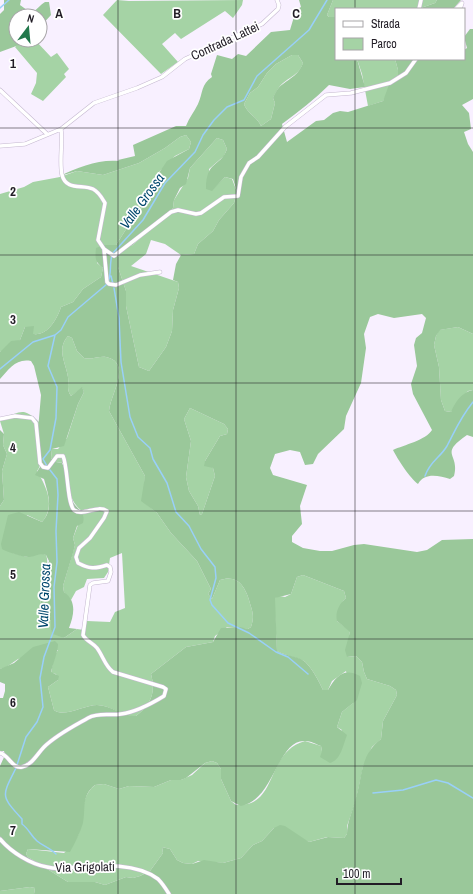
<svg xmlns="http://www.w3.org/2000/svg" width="473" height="894" font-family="'Archivo Narrow',sans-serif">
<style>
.green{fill:#a5d3a5}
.forest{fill:#9ac89a;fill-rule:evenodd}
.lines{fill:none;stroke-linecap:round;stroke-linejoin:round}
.stream{stroke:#99d0f9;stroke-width:1.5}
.street-casing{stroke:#c5b8d0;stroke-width:4.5}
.street{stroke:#fff;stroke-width:3.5}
.grid{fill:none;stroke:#221d26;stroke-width:1;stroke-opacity:0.55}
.labels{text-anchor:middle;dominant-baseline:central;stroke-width:3.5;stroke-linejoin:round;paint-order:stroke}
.street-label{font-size:13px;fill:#221d26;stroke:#fff}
.water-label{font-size:14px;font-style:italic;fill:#00476d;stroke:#fff}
.grid-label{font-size:13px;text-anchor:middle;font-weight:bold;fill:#221d26;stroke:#fff;stroke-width:3.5;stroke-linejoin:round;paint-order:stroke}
</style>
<rect width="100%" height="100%" fill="#f8f0ff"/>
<path class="green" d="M117,0L129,1L243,0L242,5L233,18L225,11L181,39L175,33L162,44L178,62L161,74L103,15Z
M333,0H437L435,3L418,9H356L355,8L336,9V17H329L327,15Z
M24,40H35L51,57L57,53L69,69L64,74L66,77L43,101L31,94L36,83L37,73L15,47Z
M292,55H298L303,63C299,76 288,77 280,86C277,90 275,94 273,98L275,103L271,119L261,126C257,117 247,113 244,104L250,93L258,87L267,73L276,64Z
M357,59H395L398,70V75L383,101L368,106L362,74Z
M186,135L191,142L189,149L175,156L156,175L150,186L145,204L132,220L116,245H104L97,263L103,268L101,277L83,289L73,302L61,307C57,319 48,336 33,334V330L25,327L20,340L0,352V194L24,187L33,182L60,177L77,171L103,175L139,163L165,148L180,137Z
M217,138L223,140L227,149L224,156L209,169L212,190L225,177L232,179L237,192L234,203L219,220L213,231L198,244L194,254L181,255L165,244L151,240L146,254L131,266L178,282L179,288L173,310L172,331L166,347L149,371L139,367L126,306V291L118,267V257L122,249L133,245L173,208L174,200L188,178L190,168Z
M458,327L473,334V390L468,391L451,412L445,411L441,400L439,367L434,345L436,336L439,330Z
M68,336L72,338L77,351L84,358C92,360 99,356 106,357C133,363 110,395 109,411L145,476L144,494L146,504L157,513L171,533L197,561L211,589L208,594L212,599L220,580C237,574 245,586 249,600C252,611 255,615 251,627L248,629L227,627L215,636L213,642L186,647L151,674C156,693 151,704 136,716C123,718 111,705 97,705C84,705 64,718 54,710L48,687L58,680L56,674L51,673L54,656L58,650L18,659L5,668L0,669V506L4,500L2,471L7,454L3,445L4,434L0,421L2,418C21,413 22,406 39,422C37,435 46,461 37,471C46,486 56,506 42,522L27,515L13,553L27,557L41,553L46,555C49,563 46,567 44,576C41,587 39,607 43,617L51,621V630L64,638L77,629L84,630L87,621L110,622L115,612L125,608L122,553L110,558L108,572L104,578L87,579L84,587L76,591L71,600L64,592L63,586L75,545L73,538L83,512C65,498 71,482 63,463L56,462L51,458L52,449H58L67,438L78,404L84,392L82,388L71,396C66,389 69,384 68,377C66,363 56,349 68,336Z
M190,408L224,424L228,429L227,434L220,436L205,461L213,468L215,476L202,514L200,515L198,506L189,491L186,477L191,441L184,419Z
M303,575L344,591L346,598L343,601L337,621L350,631L347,657L356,656L362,662L364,672L367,679L390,686L396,690L397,695L383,721L381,739L372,747L363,767L356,800L347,826V834L344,838L327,837L309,842L274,828L262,841L253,845L241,858L223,863L198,861L192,864L183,863L177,860L170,849L162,847L163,853L150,871L140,876L133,878L126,877L105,885L95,882H68L28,857L26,854L28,849L64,853C93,831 73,802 95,785L104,784L119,789L129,786L154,787L171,780H181L192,775L205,763L212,761L217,763L221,769V779L231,801L236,805C240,804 247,805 251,803C276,793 270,751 305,741L321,746L322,751L342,730L337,727L342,712L353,703L346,671L332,681L328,690H323C320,683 311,666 304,661C297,657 286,656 277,651L274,598L279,596L285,597L291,594L297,577Z
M30,887L35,888L34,894H0V891Z"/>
<path class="forest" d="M4,0H21L20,5L31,13C37,10 40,5 45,2H49L51,15L40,27V16H16V40H24L19,45L0,52V14L4,10Z
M299,0H333L327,15L329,17H336V59H357L365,87L350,89L329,85C315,99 299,111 282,124L287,142L316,121L324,120L333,113L340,111L348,112L383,101L390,82L398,75V70L395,59H464V50L467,48L464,37L470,29H473V99L462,105L469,113L471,129L464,132L468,144L473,152V334L458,327L440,330L436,336L434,345L439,367L441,400L445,411L451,412C455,402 462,392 473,390V437L467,435C438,455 460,453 454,476L450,479C439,476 425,472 418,484C410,478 398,460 393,450C404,445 426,440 432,430L413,394L411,384L417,366L414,345L416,338L422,333L426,318L422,314L394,318L378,314L370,317L364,334L366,348L361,383L346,416L344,429L318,454L313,464L305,465L300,452L290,450L275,454L270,468L273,475L307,485L300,506L302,524L292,536V542L303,548L320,551H332L354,545L364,544L417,552L427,550L442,540L473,539V894H34L35,888L30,887L0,891V766L5,755L4,751H0V698H3L5,691V684L0,682V669L14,663L33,647L55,641L58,644C58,652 53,663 51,672L59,676L58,680L48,687L54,710C64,718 84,705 97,705C111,705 123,717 136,716C151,704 156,693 151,674L186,647L213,642L221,628L240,627L248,629L251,627C255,615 252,611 249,600C245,586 237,574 220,580L212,599L208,594L211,589L197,561L171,533L157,513L141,501L145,476L109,411C110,395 133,363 106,357C99,356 92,360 84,358L77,351L72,338L68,336C56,349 66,363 68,377C69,384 66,389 71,396L82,387L84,392L78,404L64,446L52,449L51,458L56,462L62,463C68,475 67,488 72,500C76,510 86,510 83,523L77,526L73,538L75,545L73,553L63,586L64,592C77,601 74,615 69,628L77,629L64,638L53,634L51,630V621L43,617L39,612L42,596L40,590L49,561L46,555C39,553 37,556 30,557C25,558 7,552 2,549L1,544L8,515L19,512L42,522C54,509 48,494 44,479L35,475L40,467L41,455L38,430L41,395L34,366L31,361C16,358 9,369 0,379V352L11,341L20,340L25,327L34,326L33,334C48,336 57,319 61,307L73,302L83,289L101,277L103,268C95,262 95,258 96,248L104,245H116L132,220L145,204L150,186L167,161L189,149L191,142L186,135L180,137L165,148L139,163L103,175L77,171L60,176C78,167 99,159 119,161L118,160L135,156L133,145L176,126H186C189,118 194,112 198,104C203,93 201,84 212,77L211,74L217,55L232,59L238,54L246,56L271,32L290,30L296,10L301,7ZM292,55H298L303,63C299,74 291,78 283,84C278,87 275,93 273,98L275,103L271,119L261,126C257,117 247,113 244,104L250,93L258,87L267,73L276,64ZM217,138L223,140L227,149C220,168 206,160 206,189L212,191L225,177L233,179L237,192L234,203L219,220L213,231L198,244L194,254L181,255L176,264L173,280L178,282L179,288L173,310L172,331L166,347L149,371L139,367L126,306V291L118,267V256L122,249L133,245L152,226L165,217L173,208L174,200L180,188L186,184L190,168ZM190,408L224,424L228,429L227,434L220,436L205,461L204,466L213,468L215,476L202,514L200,515L198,506L189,491L186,477L191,441L184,419ZM303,575L344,591L346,598C339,604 335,612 337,621L350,632L345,650L347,657L356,656L362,662L364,672L367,679L390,686L396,690L397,695L383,721L381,739C359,756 363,777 355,801C352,813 347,822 347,834L344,838L328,837L309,842L285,826L280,825L274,828L262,841L253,845L241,858L223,863L204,860L192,864L183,863L177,860L170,849L162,847L163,853L150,871L140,876L133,878L126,877L105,885L95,882H68L28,857L26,854L28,849L70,852C75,843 80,833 83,823C86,808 81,796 95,785L104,784L119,789L129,786L154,787L171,780H181L186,778L205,763L212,761L217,763L221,769V779L231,801L241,806C275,800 277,738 306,741C310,741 316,744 321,746L322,751L320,757L330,763C341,760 343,745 347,735L337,727L342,712L357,700L362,683L360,676C344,667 336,676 328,690H323C320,683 311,666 304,661C297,656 286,656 277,651L275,598L291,594L297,577Z
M437,0H461L453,9H418L435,3Z
M0,430L4,434L3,445L7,454L2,471L4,500L0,506Z"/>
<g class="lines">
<path class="stream" d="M0,8L9,0
M111,276L113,284
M114,288L119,318L121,362L130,417L138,437L150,448L153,459L167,483L176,512L189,526L201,549L215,567L216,578L210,600L212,605L228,623L249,633L276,652L288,657L308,674
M0,369L33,342L55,335
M47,466L43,459L50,450L56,418L57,387L48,366L55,335L61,330L68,317L107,284C113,275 108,263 113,253L143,220L165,183L195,152L203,135L214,120L227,107L244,100L257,76L309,30L327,0
M425,476C430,461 440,458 447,446C456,429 460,418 473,402
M17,765L26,737L37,722L43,707L40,678L44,657L55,627L54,587L57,562L56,531L58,495L57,479L50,470
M16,768C2,796 0,795 22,819V824C29,829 31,836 37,841C43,846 50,848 56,854
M373,793L403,790L436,780L448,783L473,798"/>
<g class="street-casing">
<path id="street" d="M419,9L421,0
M456,9L462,3L460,9
M0,90L47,134
M61,129C63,144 59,161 62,175C66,191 83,184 93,189C99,192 102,198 105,203L98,240L104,249L107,282L109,284L116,285L140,275L160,272
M0,146L25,144L61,129L94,103L137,88L162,77L185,59L262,24L278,9L279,5L277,0
M104,249L114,256L171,212L178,210L196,214L201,213L224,197L238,196L241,177L249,163L258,157L285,127L326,95L351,93L390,83L406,73L416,59
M0,419L15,416L32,418L36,423L40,463L43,467L48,468L57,456H63C68,467 67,503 74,510C83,517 97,504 107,511L104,518L90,538L79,548L76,557L78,563C89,569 95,569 107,565L110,567L111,572L108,581L93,583L90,585L83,635C86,641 93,643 97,648C103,656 105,666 113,672L163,687L166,689L164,696C151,704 136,712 121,714C110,716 99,712 88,718C74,726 56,735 44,747C38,753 32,765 22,767C12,769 9,755 0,753
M0,839C11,852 30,864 47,867C57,870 67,868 77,867C102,865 137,863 158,879C162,883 166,889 169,894"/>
</g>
<use href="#street" class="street"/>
</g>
<path class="grid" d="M118,0V894M236,0V894M355,0V9M355,59V894M0,128H473M0,255H473M0,383H473M0,511H473M0,639H473M0,766H473"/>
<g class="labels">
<g class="street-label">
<text transform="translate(225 41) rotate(-25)">Contrada Lattei</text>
<text transform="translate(85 867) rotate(-1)">Via Grigolati</text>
</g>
<g class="water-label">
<text transform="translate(142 201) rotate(-54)">Valle Grossa</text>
<text transform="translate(44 596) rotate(-88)">Valle Grossa</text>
</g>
</g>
<g class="grid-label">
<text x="59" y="18">A</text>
<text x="177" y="18">B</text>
<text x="296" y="18">C</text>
<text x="13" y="68">1</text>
<text x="13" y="196">2</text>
<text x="13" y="324">3</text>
<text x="13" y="452">4</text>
<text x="13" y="579">5</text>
<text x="13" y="707">6</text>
<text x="13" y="835">7</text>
</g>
<rect x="335" y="8" width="130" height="52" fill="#ffffff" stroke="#a7a5a8"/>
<rect x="343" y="21" width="20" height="6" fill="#ffffff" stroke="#a7a5a8"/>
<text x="371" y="28" font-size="12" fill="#221d26">Strada</text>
<rect x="343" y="38" width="20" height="12" fill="#a5d3a5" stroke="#a7a5a8"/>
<text x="371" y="48" font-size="12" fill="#221d26">Parco</text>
<g transform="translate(28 28) rotate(16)"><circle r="19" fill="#ffffff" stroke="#a7a5a8"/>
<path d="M0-3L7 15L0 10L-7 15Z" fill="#22784b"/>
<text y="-6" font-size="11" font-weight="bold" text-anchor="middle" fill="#221d26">N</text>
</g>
<path d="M337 878v6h64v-6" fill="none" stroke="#221d26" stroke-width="2"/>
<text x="343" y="878" font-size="12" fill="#221d26" stroke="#ffffff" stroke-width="3" paint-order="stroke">100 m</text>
</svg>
